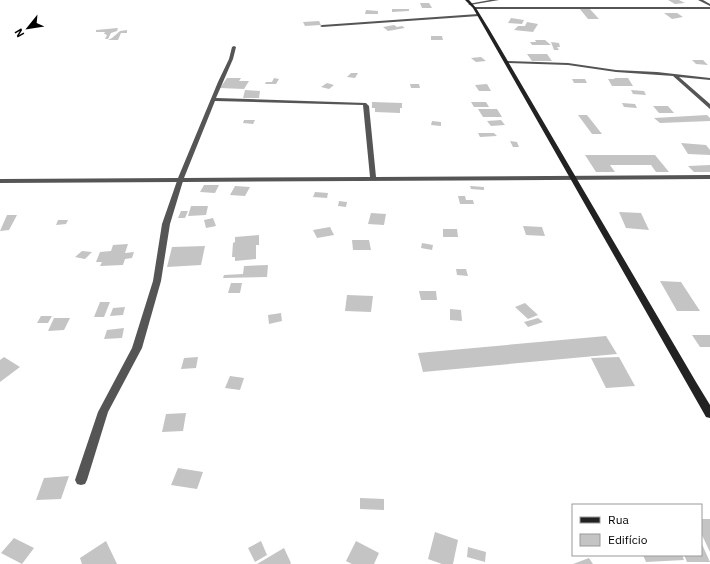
<svg xmlns="http://www.w3.org/2000/svg" width="710" height="564" font-family="'IBM Plex Sans',sans-serif">
<style>
.building{fill:#c4c4c4}
.lines{fill:none;stroke-linecap:round;stroke-linejoin:round}
.service{fill:#555;fill-rule:evenodd}
.minor{fill:#555;fill-rule:evenodd}
.secondary{fill:#222;fill-rule:evenodd}
</style>
<rect width="100%" height="100%" fill="#fff"/>
<path class="building" d="M668,0H679L685,3L675,4Z
M420,3H429L432,8H422Z
M579,8H589L599,19H588Z
M392,9H409V11L392,12Z
M366,10L378,11V14H365Z
M664,13H677L683,17L672,19Z
M511,18L524,20L522,24L508,23Z
M319,21L321,25L305,26L303,22Z
M527,22L538,24L533,32L514,30L518,26H525Z
M394,25L397,27L402,26L405,28L388,31L383,27Z
M118,28L117,31L111,33L108,39H105L107,35H105L107,34H104L105,32H96V30Z
M127,30V33H121L118,40H108L112,38L120,31Z
M431,36H442L443,40H431Z
M535,40H545L551,45H532L530,42H536Z
M551,42L559,43L560,47H557L559,50H554Z
M527,54H547L552,61H532Z
M481,57L486,61L476,62L471,58Z
M692,60H703L708,65L696,64Z
M351,73H358L355,78L347,77Z
M227,78H241L239,81H249L244,89L220,88Z
M274,78L279,79L276,84H265L266,82H272Z
M614,78H628L633,86H612L608,79H615Z
M572,79H585L587,83H574Z
M327,83L334,85L329,89L321,87Z
M410,84H419L420,88H411Z
M487,84L491,91H479L475,85Z
M245,90L260,91L259,98H243Z
M631,90L644,91L646,95L633,94Z
M372,102L402,103V108H400V113L375,112V108H372Z
M471,102H486L489,107H474Z
M622,103L635,104L637,108L624,107Z
M653,106H668L674,113H659Z
M478,109H497L502,117H483Z
M578,115H587L602,134H592Z
M707,115L710,118V121L660,123L654,118Z
M244,120H255L253,124L243,123Z
M501,120L505,125L491,126L487,121Z
M432,121L441,122V126L431,125Z
M478,133H494L497,136L480,137Z
M510,141L517,142L519,147H513Z
M681,143L706,145L710,150V155L688,154Z
M585,155H655L669,172H656L651,165H610L615,172H596Z
M710,165V172H694L688,166Z
M204,185H219L215,193L200,192Z
M235,186L250,187L245,196L230,195Z
M470,186L484,187V190L471,189Z
M315,192L328,193L327,198L313,197Z
M458,196H465L466,200H473L474,204H460Z
M339,201L347,202L346,207L338,206Z
M191,206H208L206,215L188,216Z
M181,211H188L185,218H178Z
M619,212L641,213L649,230L626,228Z
M371,213L386,214L384,225L368,224Z
M7,215H17L9,230L0,231Z
M213,218L216,226L206,228L204,220Z
M58,220H68L66,224L56,225Z
M523,226L542,227L545,236L526,235Z
M330,227L334,235L317,238L313,230Z
M443,229H457L458,237H443Z
M259,235V245H256V259L235,261V257H232L233,243L235,242V237Z
M352,240H369L371,250H353Z
M422,243L433,245L432,250L421,248Z
M128,244L125,253L134,252L132,258L125,259L123,265L100,266L102,262H96L100,252L111,251L113,245Z
M205,246L201,265L167,267L172,247Z
M82,251L92,252L85,259L75,257Z
M268,265L267,277L223,278L224,275L243,274L244,266Z
M456,269H466L468,276L457,275Z
M660,281L681,282L700,311H677Z
M231,283H242L240,293H228Z
M419,291H436L437,300H421Z
M347,295L373,296L371,312L345,311Z
M100,302H110L104,317H94Z
M525,303L538,315L528,319L515,307Z
M125,307L123,315L110,316L113,308Z
M450,309L461,310L462,321L450,320Z
M281,313L282,321L269,324L268,315Z
M41,316H52L48,323H37Z
M54,318H70L64,330L48,331Z
M538,318L543,322L528,327L524,322Z
M124,328L122,338L104,339L107,330Z
M692,335H710V347H700Z
M606,336L617,354L423,372L418,353Z
M4,357L20,367L0,382V360Z
M198,357L196,368L181,369L184,358Z
M619,357L635,386L606,388L591,358Z
M230,376L244,378L240,390L225,388Z
M186,413L183,431L162,432L166,414Z
M178,468L203,472L197,489L171,485Z
M69,476L61,499L36,500L44,478Z
M360,498L384,499V510L360,509Z
M701,519H710V552L701,533Z
M435,532L458,540L453,564H442L428,559Z
M14,538L34,548L22,564L1,553Z
M106,541L117,564H82L80,558Z
M261,541L267,555L255,562L248,548Z
M356,541L379,553L374,564H352L346,561Z
M701,542L710,562H687L684,555H701Z
M468,547L486,552L485,562L467,557Z
M284,548L291,563L290,564H257Z
M643,555H682L684,560L646,562Z
M589,558L593,564H573Z"/>
<g class="lines">
<path class="service" d="M490,0H499L470,5L468,4Z
M478,14L479,16L322,27L320,26L322,25Z
M180,179L183,181L170,224L161,281L142,348L108,412L87,480L85,484L81,485L77,484L75,480L98,412L132,348L153,281L162,224L177,181Z"/>
<path class="minor" d="M698,0H703L710,4V6Z
M473,7H710V9H474Z
M234,46L236,47L233,59L216,98L366,103L369,106L376,177L710,175V179L183,182L180,183L177,182L0,183V179L178,178L218,82L229,59L232,47ZM215,101L363,105L370,177L184,178Z
M507,61L568,63L616,70L657,72L710,78V80L679,77L710,104V109L673,76L616,72L568,65L505,63V61Z"/>
<path class="secondary" d="M465,0H469L476,8L489,29L696,382L710,405V418L706,417L497,50L473,8Z"/>
</g>
<rect x="572" y="504" width="130" height="52" fill="#ffffff" stroke="#999999"/>
<rect x="580" y="517" width="20" height="6" fill="#222222" stroke="#999999"/>
<text x="608" y="524" font-size="12" fill="#000000">Rua</text>
<rect x="580" y="534" width="20" height="12" fill="#c4c4c4" stroke="#999999"/>
<text x="608" y="544" font-size="12" fill="#000000">Edifício</text>
<g transform="translate(28 28) rotate(240)" stroke="#ffffff" stroke-width="3" paint-order="stroke">
<path d="M0-3L7 15L0 10L-7 15Z" fill="#000000"/>
<text y="-6" font-size="11" font-weight="bold" text-anchor="middle" fill="#000000">N</text>
</g>
</svg>
